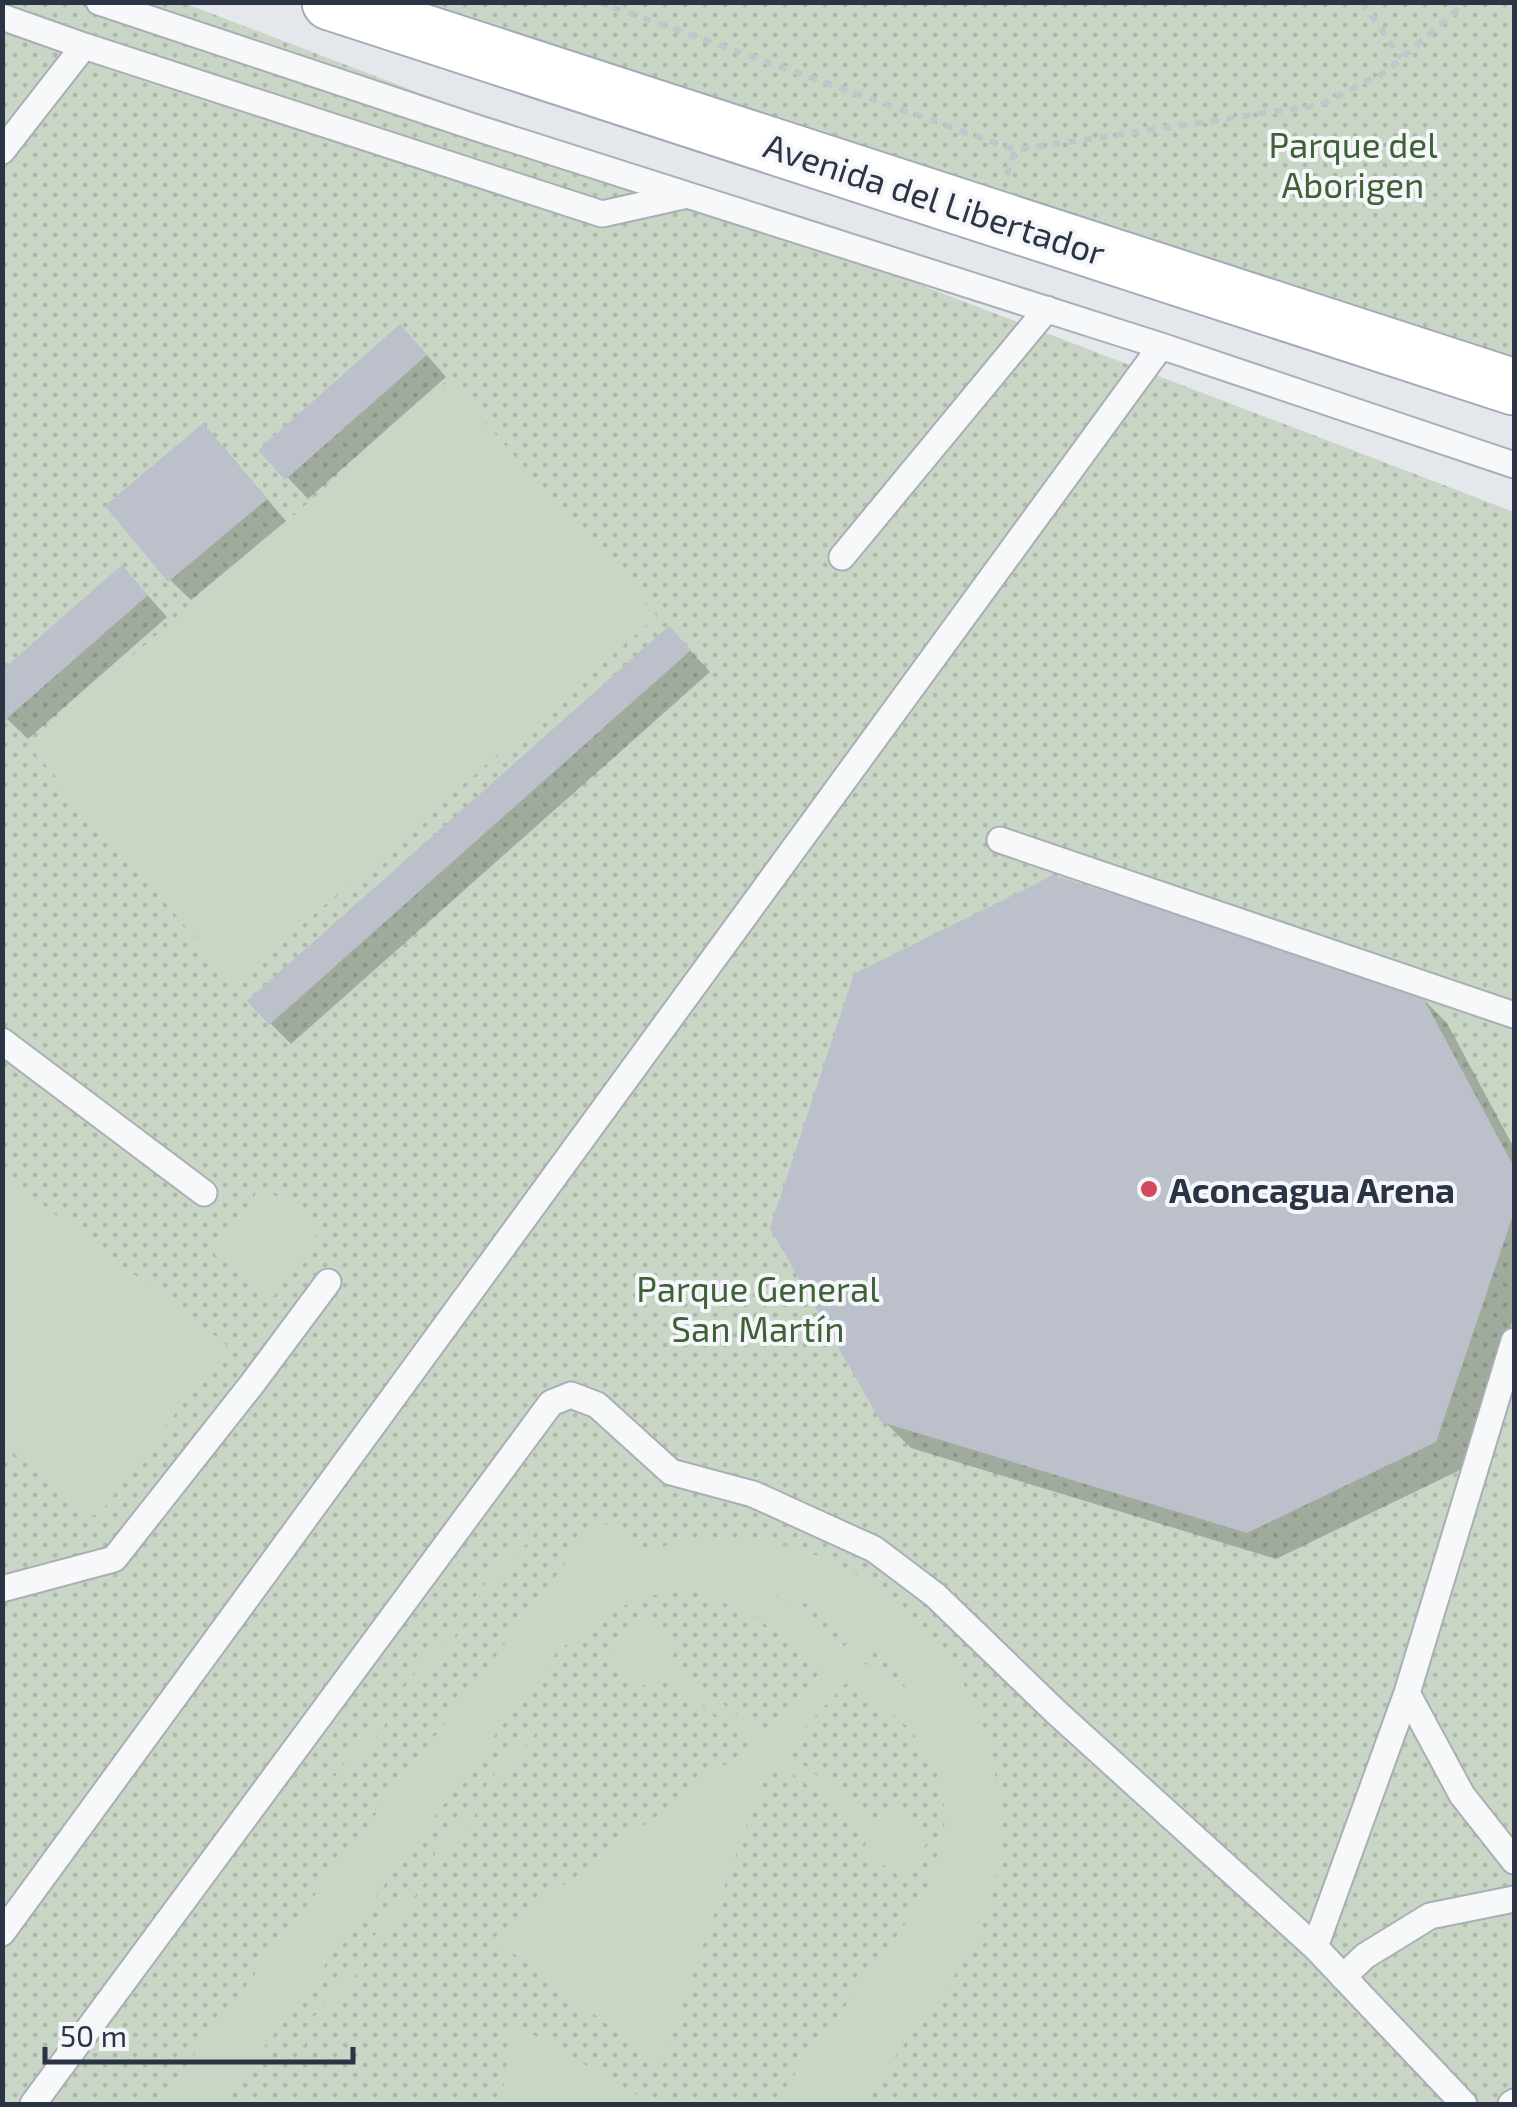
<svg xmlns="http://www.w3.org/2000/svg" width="1517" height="2107" font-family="'Exo 2',sans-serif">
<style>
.park{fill:url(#park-dots)}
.pitch{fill:#c9d6c5;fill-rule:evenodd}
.shadow{fill:#0003}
.building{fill:#bbc0ca}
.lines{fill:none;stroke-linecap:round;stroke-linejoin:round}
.service-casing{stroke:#a9aeb7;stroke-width:29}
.primary-casing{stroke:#a3abb8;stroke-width:59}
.path{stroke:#c2c5cb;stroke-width:6;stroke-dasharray:8 8;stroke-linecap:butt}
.service{stroke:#f7f8fa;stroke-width:25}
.primary{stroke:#fff;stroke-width:55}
.poi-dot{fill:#d1495b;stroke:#f4f6f9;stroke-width:4}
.labels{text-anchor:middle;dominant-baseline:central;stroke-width:8;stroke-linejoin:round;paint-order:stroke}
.park-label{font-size:35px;fill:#3f6138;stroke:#f4f6f9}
.street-label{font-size:35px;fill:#2b3445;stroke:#f4f6f9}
.poi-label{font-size:35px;font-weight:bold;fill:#2b3445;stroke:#f4f6f9;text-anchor:start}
</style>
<defs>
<pattern id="park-dots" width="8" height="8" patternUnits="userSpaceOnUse" patternTransform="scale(2.5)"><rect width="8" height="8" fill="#c9d6c5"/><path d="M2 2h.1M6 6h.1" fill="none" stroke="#adb8ab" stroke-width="1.8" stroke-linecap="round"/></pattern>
</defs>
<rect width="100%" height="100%" fill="#e4e7ec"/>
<path class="park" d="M3,3H184L1514,512V2104H3Z
M359,3H1514V387Z"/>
<path class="pitch" d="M448,381L657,616L235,983L29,746Z
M2,1174L227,1345L97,1517L3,1445Z
M261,1186L322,1227L274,1296L214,1254Z
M554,1496L560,1501L324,1803L317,1799Z
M599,1519L642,1553C654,1550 666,1545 679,1542C691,1540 704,1541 717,1540C848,1533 964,1633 992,1758C1001,1798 1005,1838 996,1878C984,1938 958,1971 923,2019C902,2047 881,2076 860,2104H773L920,1904L936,1865L945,1822L943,1785L921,1743L903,1722L847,1682L784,1750L880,1824L893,1808L932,1837L900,1877L863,1849L872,1834L774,1760L768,1766L660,2064L493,1938L753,1744L661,1672L648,1688L610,1659L641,1618L679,1647L668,1662L762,1734L825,1667L751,1614L720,1601L696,1587L639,1598L598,1620L556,1653L222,2104H157ZM775,1595C801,1596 836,1619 854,1637L843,1647ZM874,1652L896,1672L914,1701L864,1663Z
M534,1721L541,1726L304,2045L297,2040Z
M511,2022L653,2104H502Z"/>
<path class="shadow" d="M421,348L446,377L308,499L262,450Z
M203,426L223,447L286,521L191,600L170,580Z
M142,589L167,617L28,739L2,714Z
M690,650L710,672L291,1044L270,1023Z
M1419,995L1447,1023L1514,1148V1316L1462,1469L1276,1559L911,1448L883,1420Z"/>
<path class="building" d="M400,324L427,355L285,480L258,450Z
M203,423L267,499L168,582L105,506Z
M122,565L148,595L5,720L2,717V670Z
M669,626L691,650L269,1025L247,1001Z
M1053,875L1420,992L1514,1167V1212L1436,1442L1247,1533L881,1422L770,1228L854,974Z"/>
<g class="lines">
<g class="service-casing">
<path id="service" d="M99,2L477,128L1161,346L1514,465
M2,17L84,46
M2,151L84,46L602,214L683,196
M842,557L1047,309
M1000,840L1514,1015
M2,1041L204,1193
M2,1589L114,1559L252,1384L328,1282
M1407,1693L1462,1795L1514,1861
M2,1933L1161,346
M1315,1947L1407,1693L1514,1341
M1343,1977L1365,1956L1430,1916L1514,1899
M33,2104L551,1403L571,1395L597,1405L671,1472L753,1494L874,1549L935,1595L1056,1712L1315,1947L1464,2104
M1511,2104L1514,2102"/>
</g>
<g class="primary-casing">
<path id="primary" d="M330,2L1514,387"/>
</g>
<path class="path" d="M598,2L1015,150
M1362,2L1401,58
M1007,175L1015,150L1320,105L1386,72L1466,2"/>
<use href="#service" class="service"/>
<use href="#primary" class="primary"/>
</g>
<circle class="poi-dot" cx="1149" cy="1189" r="10"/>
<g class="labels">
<g class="park-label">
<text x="1353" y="144">Parque del<tspan x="1353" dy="40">Aborigen</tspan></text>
<text x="758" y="1288">Parque General<tspan x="758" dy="40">San Martín</tspan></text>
</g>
<g class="street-label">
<text transform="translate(935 198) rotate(18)">Avenida del Libertador</text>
</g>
<g class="poi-label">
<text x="1169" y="1189">Aconcagua Arena</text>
</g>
</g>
<rect width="1517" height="2107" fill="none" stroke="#2b3445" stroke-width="10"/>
<path d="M45 2047v15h308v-15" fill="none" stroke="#2b3445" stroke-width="5"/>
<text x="60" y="2047" font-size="30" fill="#2b3445" stroke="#f4f6f9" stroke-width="8" paint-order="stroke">50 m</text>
</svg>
